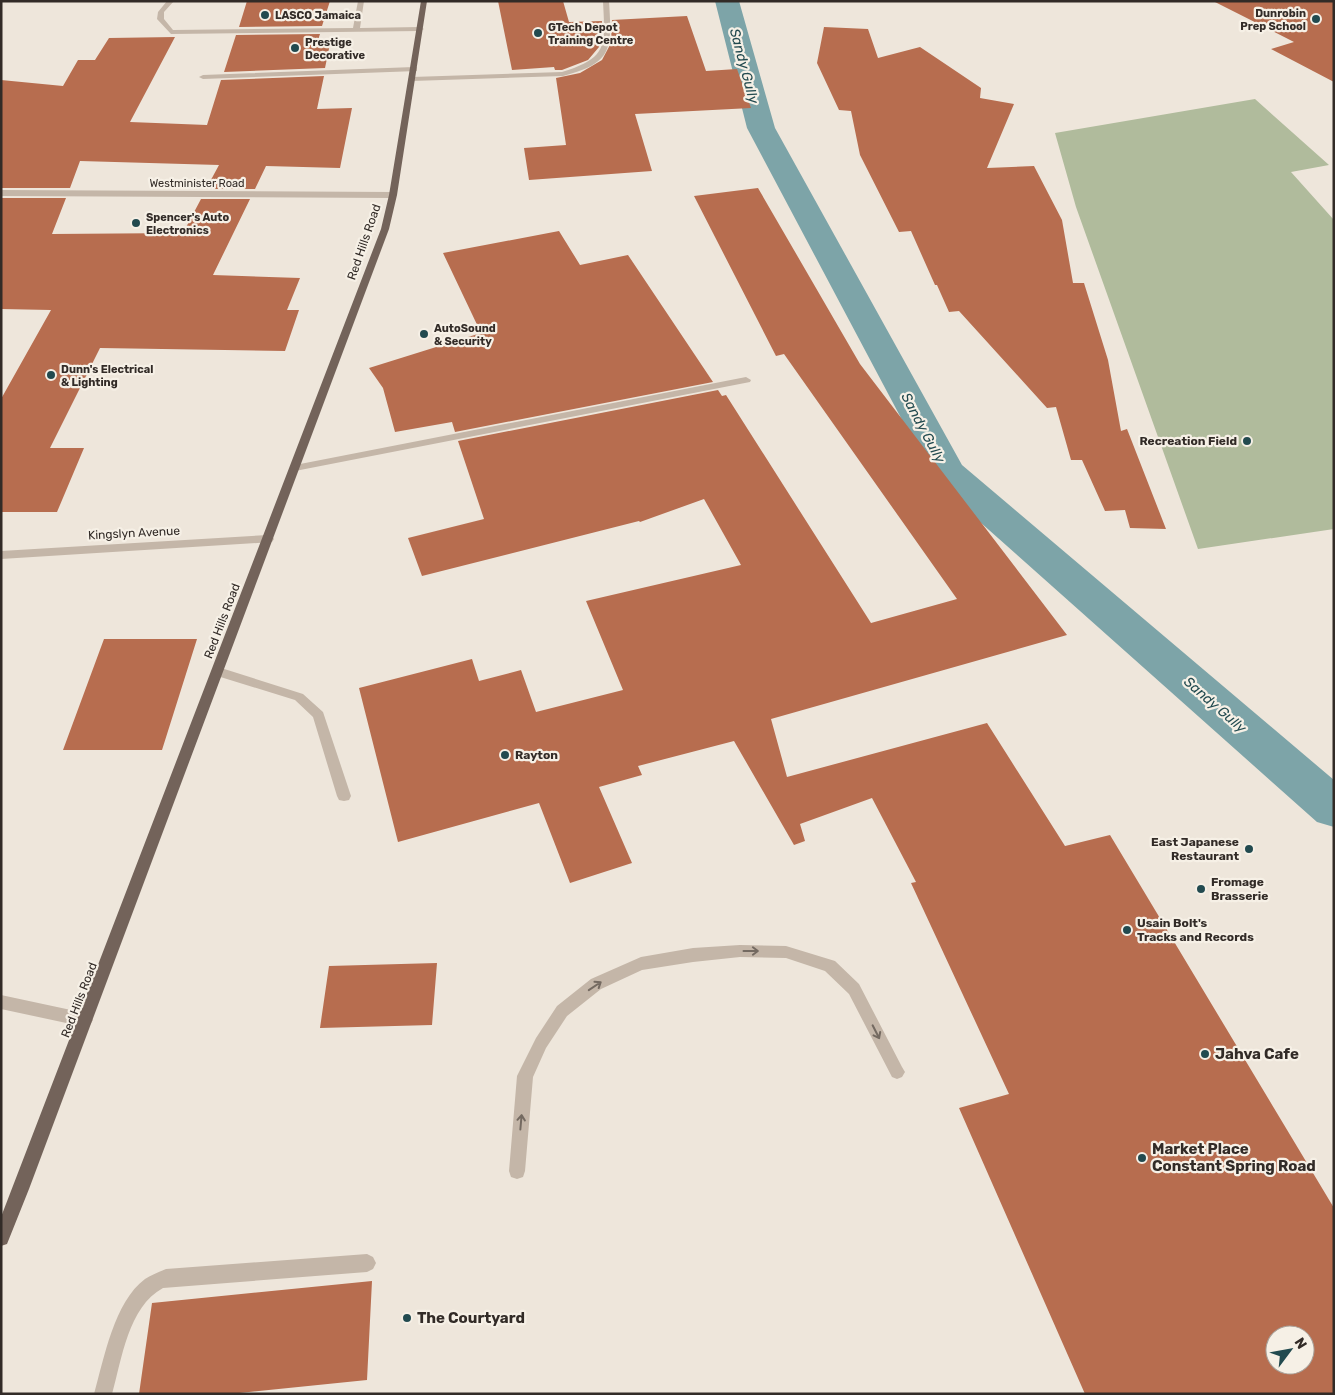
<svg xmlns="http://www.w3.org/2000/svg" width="1335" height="1395" font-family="Rubik,sans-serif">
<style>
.green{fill:#b0bb9c}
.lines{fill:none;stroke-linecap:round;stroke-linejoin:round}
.canal{fill:#7da4a8;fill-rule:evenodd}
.building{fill:#b76d4f;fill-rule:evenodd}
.minor{fill:#c4b6a8;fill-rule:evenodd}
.major{fill:#73635a;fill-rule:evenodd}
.oneway{stroke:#746a61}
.poi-dot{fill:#224a4f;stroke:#f6f0e6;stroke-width:2}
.labels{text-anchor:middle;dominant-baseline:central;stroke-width:4.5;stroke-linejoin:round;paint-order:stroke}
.far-poi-label{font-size:11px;font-weight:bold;fill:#322b27;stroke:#f6f0e6;text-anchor:start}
.far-street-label{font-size:11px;fill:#322b27;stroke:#f6f0e6}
.street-label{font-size:12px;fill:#322b27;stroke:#f6f0e6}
.poi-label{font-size:12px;font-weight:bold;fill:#322b27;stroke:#f6f0e6;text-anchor:start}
.water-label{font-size:14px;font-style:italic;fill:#224a4f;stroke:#f6f0e6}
.near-poi-label{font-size:15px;font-weight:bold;fill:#322b27;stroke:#f6f0e6;text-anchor:start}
</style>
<rect width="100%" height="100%" fill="#eee6db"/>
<path class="green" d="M1255,99L1329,165L1291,172L1334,220V529L1198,549L1076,207L1055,133Z"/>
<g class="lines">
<path class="canal" d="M715,1H739L775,128L962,465L1334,780V827L1317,822L935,482L747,128Z"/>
</g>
<path class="building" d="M247,1H330L322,26L239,27Z
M498,1H563L569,22L602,21L599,47L588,60L562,70H555L554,67L512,70Z
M1213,1H1334V82L1271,49L1294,42Z
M687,16L706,71L737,69L751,108L635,114L652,171L529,180L524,148L566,145L556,78L580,73L602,60L611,43L612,20Z
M824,27L868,29L878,58L920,47L981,88L980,98L1014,104L987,168L1034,166L1062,220L1073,283H1084L1108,360L1121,431L1127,429L1166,529L1130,528L1125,510L1105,511L1082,460H1071L1056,407L1047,408L959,311L949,312L937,285H935L911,231L899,232L860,155L851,111L839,110L817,63Z
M320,34L318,40L331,39L325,68L224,72L236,35Z
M175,37L130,122L207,125L221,80L324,76L317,109L352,108L340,168L266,166L255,189H206L219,165L80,161L70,188H1V80L63,86L78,60H95L109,38Z
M758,188L860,364L1067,635L771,719L787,777L987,723L1065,846L1110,835L1334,1208V1394H1085L959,1108L1009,1094L911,883L916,882L872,798L800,824L805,841L794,845L734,741L638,766L642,775L599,787L632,863L570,883L539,803L398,842L359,688L472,659L479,681L521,670L536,712L623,690L586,601L741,565L704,499L640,522L639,521L422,576L408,538L484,519L458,441L718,390L722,396L726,395L871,623L957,599L784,354L776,356L694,196ZM1275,1335H1305V1365H1275Z
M1,198H66L52,234L183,233L201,199H250L213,275L300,278L287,310H299L285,351L100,348L50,448H84L57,512H1V399L51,310L1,309Z
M559,231L580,265L628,255L713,382L455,432L452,422L395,432L383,388L369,368L481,333L443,253Z
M104,639H197L162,750H63Z
M437,963L432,1025L320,1028L329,966Z
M372,1281L367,1380L230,1394H139L152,1303Z"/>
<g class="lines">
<path class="minor" d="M167,1H174L164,12V19L173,30L353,28L358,1H364L360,28L420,27L424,29L420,31L171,34L157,19L158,12Z
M603,1H609C612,49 613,63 563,76L412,81L408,79L412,77L562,72C609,58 605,45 603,1Z
M414,67H417V71L203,79L199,77L203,75Z
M1,190L393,192L397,195L393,198L1,196Z
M746,377L751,380L750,382L295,471L290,468L295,465Z
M268,535L272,536L274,539L272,542L1,559V551Z
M218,667L303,694L323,712L351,796L349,800L344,801L339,800L337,796L313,717L295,700L214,675L212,672L214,669Z
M740,945L786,946L835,961L859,984L902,1067L905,1072L902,1077L897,1079L892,1077L849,994L825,971L786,958L740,957L693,962L642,970L601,989L567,1016L546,1048L533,1077L525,1171L523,1177L517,1179L511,1177L509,1171L517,1076L536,1038L557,1006L591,979L641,957L693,948Z
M1,995L85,1013L90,1015L93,1020L90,1025L85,1027L1,1009Z
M367,1254L373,1257L376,1263L373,1269L367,1272L163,1288C128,1307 122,1359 112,1394H94C104,1359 114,1302 145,1279C151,1275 159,1272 166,1269Z"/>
<path class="major" d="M421,1H427L397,195L389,229L29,1189L7,1244L1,1246V1217L381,229L389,195Z"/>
</g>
<defs><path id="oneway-shaft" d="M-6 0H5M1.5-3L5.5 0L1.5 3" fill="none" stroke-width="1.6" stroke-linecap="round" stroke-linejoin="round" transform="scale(1.25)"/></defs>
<g class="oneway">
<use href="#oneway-shaft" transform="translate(751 951)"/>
<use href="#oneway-shaft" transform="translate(595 986) rotate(-34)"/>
<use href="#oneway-shaft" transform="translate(876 1032) rotate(63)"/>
<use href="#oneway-shaft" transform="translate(521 1122) rotate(-85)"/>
</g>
<g class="poi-dot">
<circle cx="265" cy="15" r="5"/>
<circle cx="1316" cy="19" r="5"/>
<circle cx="538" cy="33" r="5"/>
<circle cx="295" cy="48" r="5"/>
<circle cx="136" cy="223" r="5"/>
<circle cx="424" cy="334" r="5"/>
<circle cx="51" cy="375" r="5"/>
<circle cx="1247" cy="441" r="5"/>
<circle cx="505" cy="755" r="5"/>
<circle cx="1249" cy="849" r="5"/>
<circle cx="1201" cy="889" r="5"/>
<circle cx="1127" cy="930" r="5"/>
<circle cx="1205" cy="1054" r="5"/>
<circle cx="1142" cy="1158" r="5"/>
<circle cx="407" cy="1318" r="5"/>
</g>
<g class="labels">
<g class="far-poi-label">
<text x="1306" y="13" text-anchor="end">Dunrobin<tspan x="1306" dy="13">Prep School</tspan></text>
<text x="275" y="15">LASCO Jamaica</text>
<text x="548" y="27">GTech Depot<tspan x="548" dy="13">Training Centre</tspan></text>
<text x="305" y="42">Prestige<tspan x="305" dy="13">Decorative</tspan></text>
<text x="146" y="217">Spencer's Auto<tspan x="146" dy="13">Electronics</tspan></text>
<text x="434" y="328">AutoSound<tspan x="434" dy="13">&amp; Security</tspan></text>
<text x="61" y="369">Dunn's Electrical<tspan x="61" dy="13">&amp; Lighting</tspan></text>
</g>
<g class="far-street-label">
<text x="197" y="183">Westminister Road</text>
</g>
<g class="street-label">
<text transform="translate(364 242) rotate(-71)">Red Hills Road</text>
<text transform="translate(134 533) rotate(-3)">Kingslyn Avenue</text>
<text transform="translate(222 621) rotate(-69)">Red Hills Road</text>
<text transform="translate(79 1000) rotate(-69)">Red Hills Road</text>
</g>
<g class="poi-label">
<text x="1237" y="441" text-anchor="end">Recreation Field</text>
<text x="515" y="755">Rayton</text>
<text x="1239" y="842" text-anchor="end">East Japanese<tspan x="1239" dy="14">Restaurant</tspan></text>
<text x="1211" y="882">Fromage<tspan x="1211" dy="14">Brasserie</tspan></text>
<text x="1137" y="923">Usain Bolt's<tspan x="1137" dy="14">Tracks and Records</tspan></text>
</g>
<g class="water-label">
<text transform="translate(744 66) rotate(75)">Sandy Gully</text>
<text transform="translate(923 428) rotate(62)">Sandy Gully</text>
<text transform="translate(1215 705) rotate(41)">Sandy Gully</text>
</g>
<g class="near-poi-label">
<text x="1215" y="1054">Jahva Cafe</text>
<text x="1152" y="1149">Market Place<tspan x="1152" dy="17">Constant Spring Road</tspan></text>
<text x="417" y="1318">The Courtyard</text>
</g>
</g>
<rect width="1335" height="1395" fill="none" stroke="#322b27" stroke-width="5"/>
<g transform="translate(1290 1350) rotate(58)"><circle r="24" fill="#f6f0e6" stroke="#a8a19a"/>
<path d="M0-4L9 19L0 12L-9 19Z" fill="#224a4f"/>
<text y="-8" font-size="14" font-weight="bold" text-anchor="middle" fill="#322b27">N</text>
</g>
</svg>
